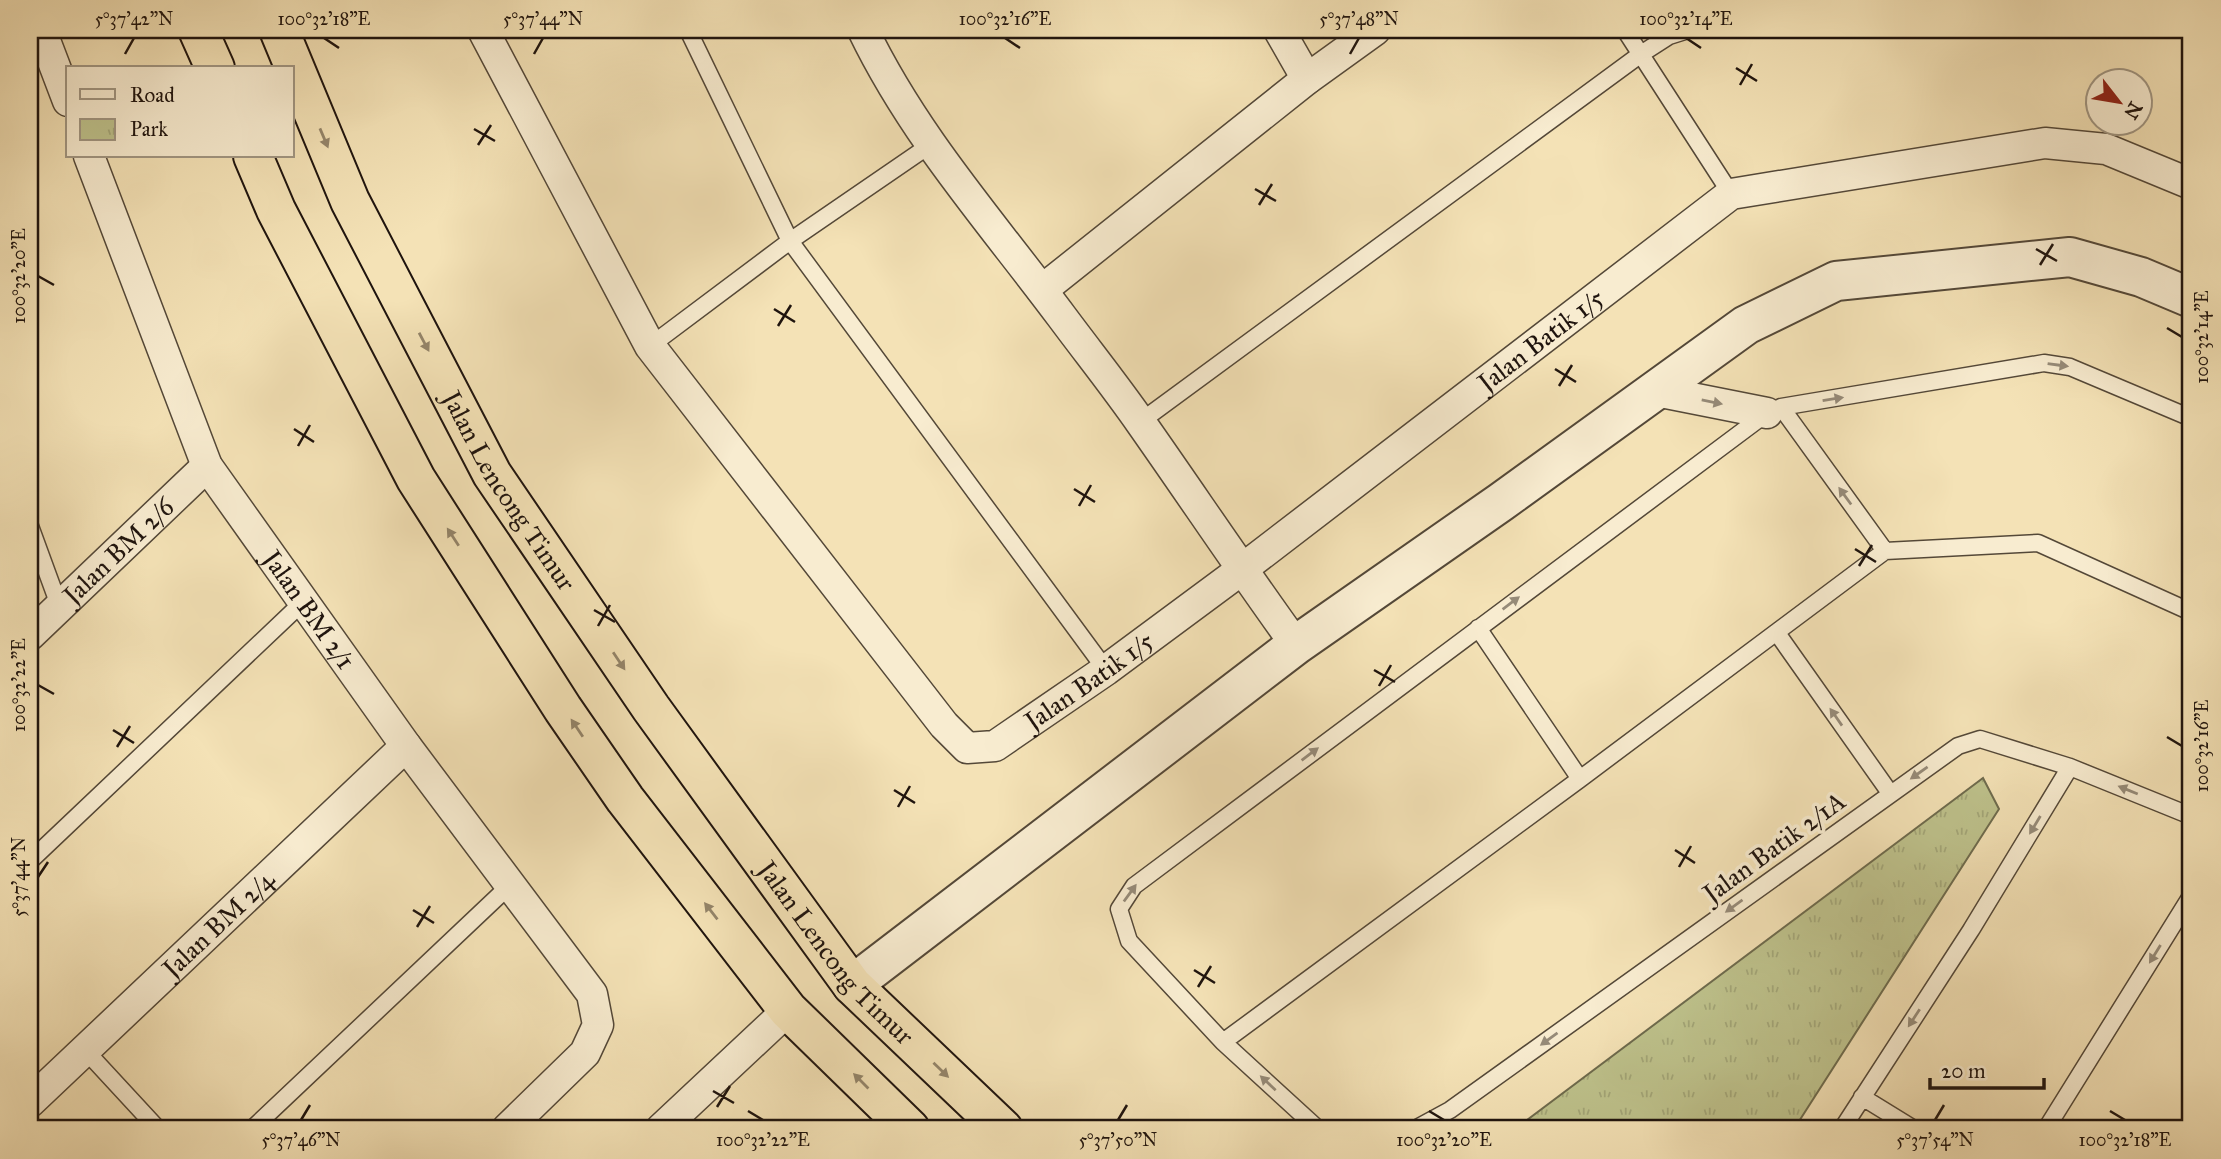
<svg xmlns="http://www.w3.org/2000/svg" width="2221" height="1159" font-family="'IM FELL Great Primer',serif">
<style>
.park{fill:url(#park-tufts);stroke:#6e6b4d;stroke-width:2}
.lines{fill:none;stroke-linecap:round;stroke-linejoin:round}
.service-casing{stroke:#544838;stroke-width:19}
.minor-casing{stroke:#544838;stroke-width:33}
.tertiary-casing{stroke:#544838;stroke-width:42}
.trunk-casing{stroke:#1f140e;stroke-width:42}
.service{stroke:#f8ecd0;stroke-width:16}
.minor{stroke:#f8ecd0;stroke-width:30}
.tertiary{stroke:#f8ecd0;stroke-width:38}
.trunk{stroke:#f4e2b6;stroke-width:38}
.oneway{fill:#94856a}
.oneway2{fill:#968b79}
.ticks{fill:none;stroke:#1f140e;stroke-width:2.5}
.labels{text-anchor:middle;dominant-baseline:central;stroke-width:7;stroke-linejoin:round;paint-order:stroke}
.street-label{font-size:26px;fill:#1f140e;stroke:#f8ecd0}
.neatline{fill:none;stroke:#1f140e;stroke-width:2.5}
.ticks-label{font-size:18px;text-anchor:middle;fill:#1f140e}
</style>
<defs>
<pattern id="park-tufts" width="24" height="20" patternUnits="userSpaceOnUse" patternTransform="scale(1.75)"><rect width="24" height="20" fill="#bec28c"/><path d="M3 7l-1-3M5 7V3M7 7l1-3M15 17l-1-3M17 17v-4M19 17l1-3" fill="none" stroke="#a3a678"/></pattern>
</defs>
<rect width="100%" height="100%" fill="#f4e2b6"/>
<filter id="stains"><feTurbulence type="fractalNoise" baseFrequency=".00286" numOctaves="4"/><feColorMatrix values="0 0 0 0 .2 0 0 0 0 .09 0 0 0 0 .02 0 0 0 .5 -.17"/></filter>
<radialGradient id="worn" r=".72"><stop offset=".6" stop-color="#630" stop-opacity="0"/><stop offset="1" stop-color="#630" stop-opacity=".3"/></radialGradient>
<path class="park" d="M1983,778L1999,809L1794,1129H1515Z"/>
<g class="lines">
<g class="service-casing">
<path id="service" d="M688,30L790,241L1106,670
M1625,30L1731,194
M650,346L790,241L930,145
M1781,407L1885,551
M1140,422L1641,54L1669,36L1688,30
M30,526L60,608
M1478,628L1580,779
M1777,633L1890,793
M30,861L303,602
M1223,1042L1580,779L1885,551L2038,543L2191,612
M85,1050L158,1129
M1862,1097L1914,1129
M252,1129L509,886
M1318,1129L1223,1042L1129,941L1119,909L1134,886L1767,413L1781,407L2044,363L2070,367L2191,418
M1415,1129L1450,1110L1958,746L1980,739L2070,767L2191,816
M1842,1129L1971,930L2070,767
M2046,1129L2191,896"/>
</g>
<g class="minor-casing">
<g id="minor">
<path d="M41,30L68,101"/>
<path id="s1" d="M483,30L650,346L944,725L967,748L995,746L1106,670L1241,570L1731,194L2045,143L2106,149L2191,184"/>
<path d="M863,30C914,136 992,223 1062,317C1088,352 1116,387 1141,423C1193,497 1243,572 1296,645"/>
<path d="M1279,30L1307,79"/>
<path id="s2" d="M89,156L207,466L406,746L592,994L598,1025L585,1053L507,1129"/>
<path d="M1042,290L1307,79L1375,30"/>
<path d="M1656,391L1767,413"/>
<path id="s3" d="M30,635L207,466"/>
<path id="s4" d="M30,1102L406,746"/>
<path d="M661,1129L788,1010"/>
</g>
</g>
<g class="tertiary-casing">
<path id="tertiary" d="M852,985L1296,645L1501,502L1746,325L1836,281L2070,257L2141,277L2191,298"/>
</g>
<g class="trunk-casing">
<g id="trunk">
<path d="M198,30L215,68"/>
<path id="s5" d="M279,30L350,201L492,474L651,708L852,985L1003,1129"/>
<path d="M253,156L276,210L416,479L563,709L625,799L788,1010L910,1129"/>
</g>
</g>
<use href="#service" class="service"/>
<use href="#minor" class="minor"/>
<use href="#tertiary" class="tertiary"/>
<use href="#trunk" class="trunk"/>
</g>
<defs><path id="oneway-solid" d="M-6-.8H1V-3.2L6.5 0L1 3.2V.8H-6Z" transform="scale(1.75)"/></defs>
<g class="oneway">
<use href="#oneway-solid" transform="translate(324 138) rotate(67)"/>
<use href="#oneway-solid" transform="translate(424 342) rotate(62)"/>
<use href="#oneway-solid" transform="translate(453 537) rotate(-123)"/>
<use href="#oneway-solid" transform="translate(619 661) rotate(56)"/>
<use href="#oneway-solid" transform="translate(577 728) rotate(-124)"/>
<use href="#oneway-solid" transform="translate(711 911) rotate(-128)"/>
<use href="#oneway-solid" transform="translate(941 1070) rotate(44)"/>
<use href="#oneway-solid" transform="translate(861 1081) rotate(-135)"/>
</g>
<g class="oneway2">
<use href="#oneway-solid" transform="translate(2058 365) rotate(8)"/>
<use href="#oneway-solid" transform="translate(1833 399) rotate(-9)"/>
<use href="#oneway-solid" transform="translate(1712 402) rotate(11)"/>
<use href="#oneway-solid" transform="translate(1845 496) rotate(-126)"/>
<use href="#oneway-solid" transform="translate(1511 603) rotate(-37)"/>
<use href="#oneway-solid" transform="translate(1836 717) rotate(-125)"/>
<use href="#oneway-solid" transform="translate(1310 754) rotate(-37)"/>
<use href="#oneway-solid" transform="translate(1919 773) rotate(145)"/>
<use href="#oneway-solid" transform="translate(2128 790) rotate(-158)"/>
<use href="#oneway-solid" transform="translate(2035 825) rotate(121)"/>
<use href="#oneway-solid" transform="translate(1130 893) rotate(-54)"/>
<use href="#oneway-solid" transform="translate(1734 906) rotate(144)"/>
<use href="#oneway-solid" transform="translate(2155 954) rotate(122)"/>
<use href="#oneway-solid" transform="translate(1914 1018) rotate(123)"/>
<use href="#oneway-solid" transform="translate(1549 1039) rotate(144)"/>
<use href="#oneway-solid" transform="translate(1268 1083) rotate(-137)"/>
</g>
<path class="ticks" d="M324,38L339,48M1005,38L1020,48M1686,38L1701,48M125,54L134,38M534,54L543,38M1350,54L1359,38M1736,68L1757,81M1740,85L1752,64M474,129L495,141M478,145L491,125M1255,189L1276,201M1259,205L1272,184M2036,249L2057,261M2040,265L2053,244M38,276L54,285M774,309L795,322M778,326L791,305M2167,328L2182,337M1555,369L1576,382M1559,386L1572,365M294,429L314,442M298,446L310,425M1074,489L1095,502M1079,506L1091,485M1855,549L1876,562M1859,566L1872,545M594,610L615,622M598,626L610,605M1374,670L1395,682M38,685L54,694M1379,686L1391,665M113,730L134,743M2167,737L2182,746M117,747L130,726M894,790L915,803M898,807L910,786M1675,850L1695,863M1679,867L1691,846M38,877L48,862M413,910L434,923M417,927L430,906M1194,970L1215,983M1198,987L1211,966M713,1091L734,1103M717,1107L730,1086M748,1111L763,1120M1429,1111L1444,1120M2110,1111L2125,1120M301,1120L310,1105M1118,1120L1127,1105M1935,1120L1944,1105"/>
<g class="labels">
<g class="street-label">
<text stroke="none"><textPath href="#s1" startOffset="1578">Jalan Batik 1/5</textPath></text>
<text stroke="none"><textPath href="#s5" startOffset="516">Jalan Lencong Timur</textPath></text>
<text stroke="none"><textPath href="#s3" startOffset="122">Jalan BM 2/6</textPath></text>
<text stroke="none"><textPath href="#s2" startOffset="508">Jalan BM 2/1</textPath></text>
<text stroke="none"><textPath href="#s1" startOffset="1012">Jalan Batik 1/5</textPath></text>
<text transform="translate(1774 847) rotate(-36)">Jalan Batik 2/1A</text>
<text stroke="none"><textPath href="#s4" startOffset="259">Jalan BM 2/4</textPath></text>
<text stroke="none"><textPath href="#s5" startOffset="1083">Jalan Lencong Timur</textPath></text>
</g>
</g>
<rect width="2221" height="1159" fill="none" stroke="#f4e2b6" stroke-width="77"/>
<rect x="66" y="66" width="228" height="91" fill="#f8ecd0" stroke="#a19682" stroke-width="2"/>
<rect x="80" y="89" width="35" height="10" fill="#f8ecd0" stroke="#a19682" stroke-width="2"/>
<text x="130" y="102" font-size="21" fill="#1f140e">Road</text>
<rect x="80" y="119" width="35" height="21" fill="url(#park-tufts)" stroke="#a19682" stroke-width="2"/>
<text x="130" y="136" font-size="21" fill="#1f140e">Park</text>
<g transform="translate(2119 102) rotate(121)"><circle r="33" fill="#f8ecd0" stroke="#a19682" stroke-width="2"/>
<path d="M0-5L12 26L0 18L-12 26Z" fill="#8f2418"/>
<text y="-10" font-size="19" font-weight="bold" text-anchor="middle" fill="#1f140e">N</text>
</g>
<path d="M1930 1078v10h114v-10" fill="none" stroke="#1f140e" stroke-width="3.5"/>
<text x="1941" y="1078" font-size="21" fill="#1f140e" stroke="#f8ecd0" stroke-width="5" paint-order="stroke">20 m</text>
<rect x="38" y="38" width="2144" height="1082" class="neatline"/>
<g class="ticks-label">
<text x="134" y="25">5°37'42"N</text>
<text x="324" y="25">100°32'18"E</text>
<text x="543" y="25">5°37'44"N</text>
<text x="1005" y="25">100°32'16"E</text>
<text x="1359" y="25">5°37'48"N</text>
<text x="1686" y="25">100°32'14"E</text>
<text transform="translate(19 276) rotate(-90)" y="6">100°32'20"E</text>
<text transform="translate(2202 337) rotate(-90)" y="6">100°32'14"E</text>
<text transform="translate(19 685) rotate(-90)" y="6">100°32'22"E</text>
<text transform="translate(2202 746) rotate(-90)" y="6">100°32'16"E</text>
<text transform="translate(19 877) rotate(-90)" y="6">5°37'44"N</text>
<text x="301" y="1146">5°37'46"N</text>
<text x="763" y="1146">100°32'22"E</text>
<text x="1118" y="1146">5°37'50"N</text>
<text x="1444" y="1146">100°32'20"E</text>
<text x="1935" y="1146">5°37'54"N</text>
<text x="2125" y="1146">100°32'18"E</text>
</g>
<rect width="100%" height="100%" filter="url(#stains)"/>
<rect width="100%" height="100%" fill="url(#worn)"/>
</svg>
